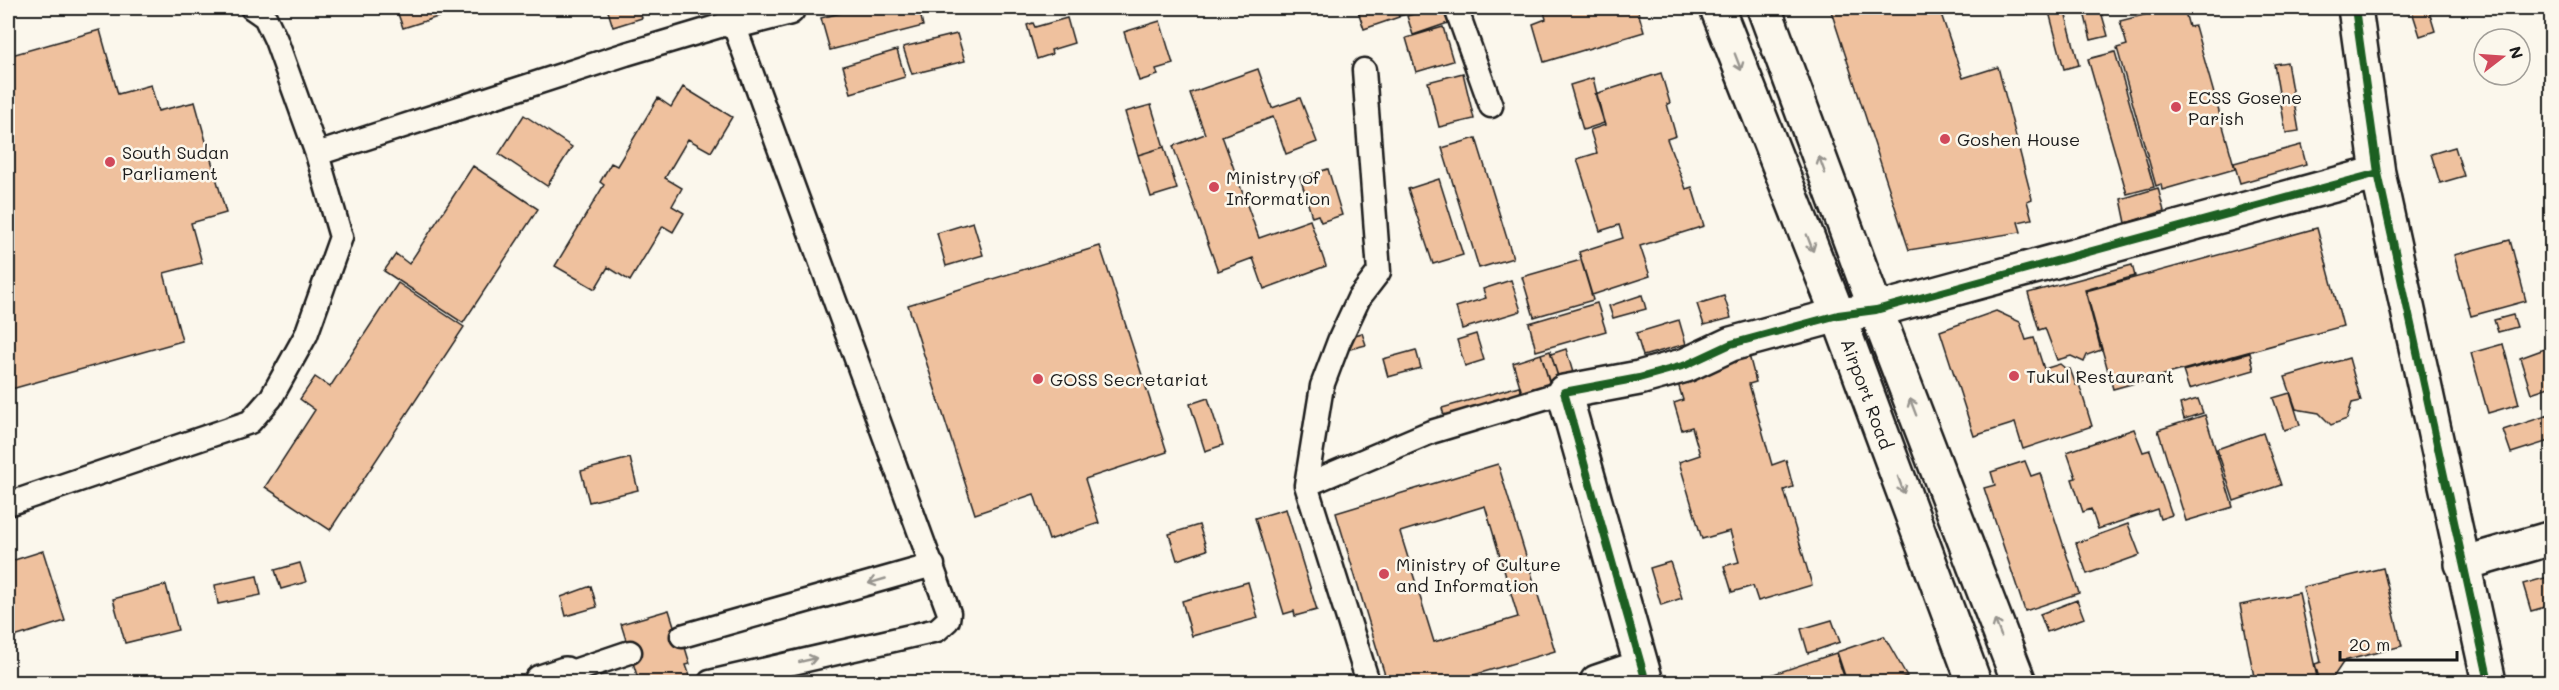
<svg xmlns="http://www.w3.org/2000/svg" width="2559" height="690" font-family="Mali,sans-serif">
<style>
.building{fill:#efc19e;stroke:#1c1c1c;stroke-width:1.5;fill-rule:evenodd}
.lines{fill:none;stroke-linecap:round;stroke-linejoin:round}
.service-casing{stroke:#1c1c1c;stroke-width:27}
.minor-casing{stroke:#1c1c1c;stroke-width:38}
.primary-casing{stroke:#1c1c1c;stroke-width:38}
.service{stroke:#fbf7ec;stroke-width:22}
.minor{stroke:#fbf7ec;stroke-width:33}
.primary{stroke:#fbf7ec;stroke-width:33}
.cycleway-casing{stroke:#fbf7ec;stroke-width:11}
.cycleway{stroke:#1b5e20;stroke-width:8}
.oneway{stroke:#97948e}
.poi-dot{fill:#d1495b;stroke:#fbf7ec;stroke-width:2}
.labels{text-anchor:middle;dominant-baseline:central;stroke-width:5;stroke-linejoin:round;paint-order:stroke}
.poi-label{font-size:18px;fill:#1c1c1c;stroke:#fbf7ec;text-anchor:start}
.street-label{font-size:18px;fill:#1c1c1c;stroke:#fbf7ec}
</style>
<rect width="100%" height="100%" fill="#fbf7ec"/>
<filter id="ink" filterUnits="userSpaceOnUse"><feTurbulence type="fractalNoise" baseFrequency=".0167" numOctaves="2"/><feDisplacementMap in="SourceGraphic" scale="12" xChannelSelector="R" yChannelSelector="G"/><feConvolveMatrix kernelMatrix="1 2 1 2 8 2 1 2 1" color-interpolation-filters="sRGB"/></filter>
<g filter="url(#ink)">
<path class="building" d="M396,8H466L403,28Z
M607,8H639L642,18L613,27Z
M859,8H919L923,26L830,50L821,18Z
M1357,8H1396L1399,17L1364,29Z
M1396,8H1419L1420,10L1399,16Z
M1433,8H1442L1448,23L1413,35L1407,16Z
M1543,8H1637L1644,32L1544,62L1533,24L1546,19Z
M1830,8H1939L1963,78L1998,67L2032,199L2027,201L2032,219L2018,222L2021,232L1909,250Z
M2048,8H2064L2079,65L2064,69Z
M2083,8H2100L2108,36L2091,40Z
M2171,8H2184L2189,27L2195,26L2235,169L2162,190L2161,184L2156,186L2117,48L2127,45L2120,21Z
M2411,8H2428L2435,31L2420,36Z
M1067,18L1074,43L1051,50L1052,54L1037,59L1027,25L1033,23L1035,27Z
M1160,21L1173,64L1156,69L1158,75L1139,81L1124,32Z
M1443,27L1453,61L1416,72L1406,38Z
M100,30L118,94L151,85L158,111L195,102L226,213L191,223L202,263L164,273L182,341L8,390V56Z
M957,34L965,61L912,74L903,47Z
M897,50L905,77L851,93L843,66Z
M2115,52L2154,187L2127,194L2088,59Z
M2287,62L2299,131L2286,133L2274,64Z
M1258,69L1272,108L1300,98L1317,142L1286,154L1273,117L1222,136L1259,238L1310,220L1326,266L1264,289L1253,258L1218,271L1173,146L1205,134L1190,93Z
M1463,73L1474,119L1439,127L1428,82Z
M1661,73L1670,103L1667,104L1676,136L1667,139L1686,189L1692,187L1704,226L1640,246L1650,276L1592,295L1579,252L1623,238L1619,225L1600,231L1577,159L1597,153L1590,130L1605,125L1595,94Z
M1593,78L1604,123L1583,130L1570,85Z
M683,87L732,117L711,152L688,139L665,178L682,188L672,206L684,213L673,232L663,226L630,281L608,267L595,289L555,266L604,185L600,182L611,163L617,166L658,98L671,107Z
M1151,105L1164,147L1138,155L1125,112Z
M524,115L572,147L547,186L499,154Z
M1476,138L1513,258L1479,268L1442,148Z
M2301,145L2306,164L2240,183L2234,163Z
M1164,147L1177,189L1151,197L1138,155Z
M2455,147L2464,176L2440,183L2431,154Z
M473,166L538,209L463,323L384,271L396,254L409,264Z
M1328,169L1342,215L1321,222L1318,215L1312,217L1300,177Z
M1439,179L1463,255L1433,264L1408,189Z
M2158,188L2164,211L2126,223L2121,199Z
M973,222L983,255L946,266L937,233Z
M2317,228L2343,326L2113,389L2086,291Z
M2510,240L2526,301L2471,316L2454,255Z
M1100,246L1167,452L1085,479L1099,523L1049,540L1034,494L975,514L908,305Z
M1581,260L1593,300L1534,317L1522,277Z
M2132,265L2135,276L2085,290L2101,350L2087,355L2084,362L2071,356L2057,360L2045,328L2039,330L2028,293Z
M1511,280L1521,311L1462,329L1456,307L1486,298L1483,289Z
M398,283L464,327L330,530L265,487L315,410L300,399L315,377L330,387Z
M1642,295L1646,309L1613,318L1609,306Z
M1724,296L1731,318L1704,325L1697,304Z
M1597,303L1606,331L1536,351L1529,323Z
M1996,311L2020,322L2026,340L2034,338L2044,369L2060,364L2066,369H2070L2076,385L2079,384L2092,426L2023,449L2015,423L1974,436L1940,331Z
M2513,315L2517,327L2498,332L2494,320Z
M1679,320L1686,344L1643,356L1636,333Z
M1362,333L1366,345L1346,350L1342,339Z
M1476,334L1484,360L1465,366L1457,340Z
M2503,344L2519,404L2488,413L2471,353Z
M2550,347L2552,386L2531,393L2520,358Z
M1566,349L1576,383L1561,387L1551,354Z
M1416,350L1421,368L1388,377L1383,359Z
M1550,351L1562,389L1552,392L1541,354Z
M2250,353L2254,370L2189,389L2183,371Z
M1541,354L1550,384L1522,393L1513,363Z
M1749,355L1756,382L1749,384L1772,465L1786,460L1793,487L1784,490L1812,585L1758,601L1753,586L1732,592L1724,566L1739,562L1730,531L1702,539L1679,462L1700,455L1692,427L1682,430L1674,403L1683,400L1676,377Z
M2349,358L2361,401L2352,403L2347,419L2331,425L2319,413L2296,409L2285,377Z
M1519,386L1523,402L1446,424L1442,408Z
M2290,393L2300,425L2284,430L2273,398Z
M1208,398L1223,445L1205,451L1190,404Z
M2198,399L2203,413L2184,419L2180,404Z
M2205,415L2233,507L2186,521L2158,430Z
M2549,415L2552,440L2511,453L2503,430Z
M2134,429L2143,452L2150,450L2172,515L2160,519L2157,509L2098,529L2091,509L2083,512L2072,479L2076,478L2067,452Z
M2263,433L2281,485L2234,501L2217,449Z
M630,458L638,490L589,502L581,471Z
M2025,461L2031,476L2040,473L2079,593L2025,611L1984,488L1995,485L1991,472Z
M1498,464L1555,651L1450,682H1387L1336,513ZM1485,506L1518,617L1434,642L1400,532Z
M1286,509L1317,610L1295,616L1294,611L1284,614L1255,518Z
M2128,524L2140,555L2087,574L2076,543Z
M1199,525L1207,550L1177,560L1169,534Z
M43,551L65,621L8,639V562Z
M1670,562L1682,598L1661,605L1650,568Z
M300,563L306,582L281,589L275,570Z
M2383,568L2402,646L2344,661L2330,682H2320L2315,664L2321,662L2303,587Z
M257,576L261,595L218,604L215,585Z
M2552,576V605L2531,611L2523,584Z
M1248,582L1258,618L1192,636L1182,601Z
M166,585L178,630L125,643L113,599Z
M591,586L597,607L566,616L561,597Z
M2299,593L2318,682H2255L2240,605Z
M2077,600L2084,618L2047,632L2040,614Z
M669,610L676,632L680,631L690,664L686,665L692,682H639L621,624Z
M1832,620L1840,642L1808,653L1801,629Z
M1884,636L1907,676L1890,682H1847L1837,652Z
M1836,653L1846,682H1750Z"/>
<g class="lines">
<g class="service-casing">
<path id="service" d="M1456,8L1491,106
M1364,70L1379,272L1359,298L1339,341L1322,386L1306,485L1368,682
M317,154L626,54L733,22L949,613L948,620L937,630L710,682
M1306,485L1431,432L1564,392
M8,504L250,422L271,398L306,335L341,237L317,154L276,40L265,17L252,8
M682,636L933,565
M565,674L630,652"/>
</g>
<g class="minor-casing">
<path id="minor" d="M2355,8L2378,173L2489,682
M733,22L788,8
M2462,564L2552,538
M541,682L565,674L567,682
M1597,682L1641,667
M1646,682L1564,392L1639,378L1686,365L1731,344L1838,315L1876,310L2378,173"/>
</g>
<g class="primary-casing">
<g id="primary">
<path id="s1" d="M1717,8L1838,315L1974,682"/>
<path d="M1764,8L1876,310L2019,682"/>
</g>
</g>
<use href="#service" class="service"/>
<use href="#minor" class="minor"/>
<use href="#primary" class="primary"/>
<g class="cycleway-casing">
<path id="cycleway" d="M2355,8L2378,173L2489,682
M1646,682L1564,392L1639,378L1686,365L1731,344L1838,315L1876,310L2378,173"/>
</g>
<use href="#cycleway" class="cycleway"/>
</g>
<defs><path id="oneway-shaft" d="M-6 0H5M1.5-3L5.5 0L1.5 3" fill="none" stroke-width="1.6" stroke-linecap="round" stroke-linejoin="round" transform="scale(1.5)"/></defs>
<g class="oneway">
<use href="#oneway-shaft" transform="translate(1738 62) rotate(69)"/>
<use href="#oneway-shaft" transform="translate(1822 165) rotate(-110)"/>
<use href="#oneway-shaft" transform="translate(1810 243) rotate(69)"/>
<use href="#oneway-shaft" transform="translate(1913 407) rotate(-111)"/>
<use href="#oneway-shaft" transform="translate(1901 485) rotate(70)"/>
<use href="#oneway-shaft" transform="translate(877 581) rotate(164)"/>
<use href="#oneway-shaft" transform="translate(1998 628) rotate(-111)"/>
<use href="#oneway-shaft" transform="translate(808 660) rotate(-13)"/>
</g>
</g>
<g class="poi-dot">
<circle cx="2176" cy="107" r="6"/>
<circle cx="1945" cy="139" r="6"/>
<circle cx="110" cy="162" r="6"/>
<circle cx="1214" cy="187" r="6"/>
<circle cx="2014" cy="376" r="6"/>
<circle cx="1038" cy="379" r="6"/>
<circle cx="1384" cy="574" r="6"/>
</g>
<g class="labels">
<g class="poi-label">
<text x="2188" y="97">ECSS Gosene<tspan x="2188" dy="21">Parish</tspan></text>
<text x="1957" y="139">Goshen House</text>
<text x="122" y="152">South Sudan<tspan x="122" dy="21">Parliament</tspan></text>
<text x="1226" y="177">Ministry of<tspan x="1226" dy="21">Information</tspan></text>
<text x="2026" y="376">Tukul Restaurant</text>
<text x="1050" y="379">GOSS Secretariat</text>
<text x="1396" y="564">Ministry of Culture<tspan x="1396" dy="21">and Information</tspan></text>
</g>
<g class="street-label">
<text stroke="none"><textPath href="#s1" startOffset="414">Airport Road</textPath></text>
</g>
</g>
<rect width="2559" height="690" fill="none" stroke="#fbf7ec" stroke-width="30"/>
<rect x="15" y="15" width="2529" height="660" fill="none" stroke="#1c1c1c" stroke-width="2" filter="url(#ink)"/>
<g transform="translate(2502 57) rotate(73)"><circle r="28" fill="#fbf7ec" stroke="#a29f99" stroke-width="1.5"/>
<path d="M0-4.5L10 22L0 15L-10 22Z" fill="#d1495b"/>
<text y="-9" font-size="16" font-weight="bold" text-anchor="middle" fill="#1c1c1c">N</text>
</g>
<path d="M2340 651v9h117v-9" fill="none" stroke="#1c1c1c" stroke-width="3"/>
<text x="2349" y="651" font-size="18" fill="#1c1c1c" stroke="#fbf7ec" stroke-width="4.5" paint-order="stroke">20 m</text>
</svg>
